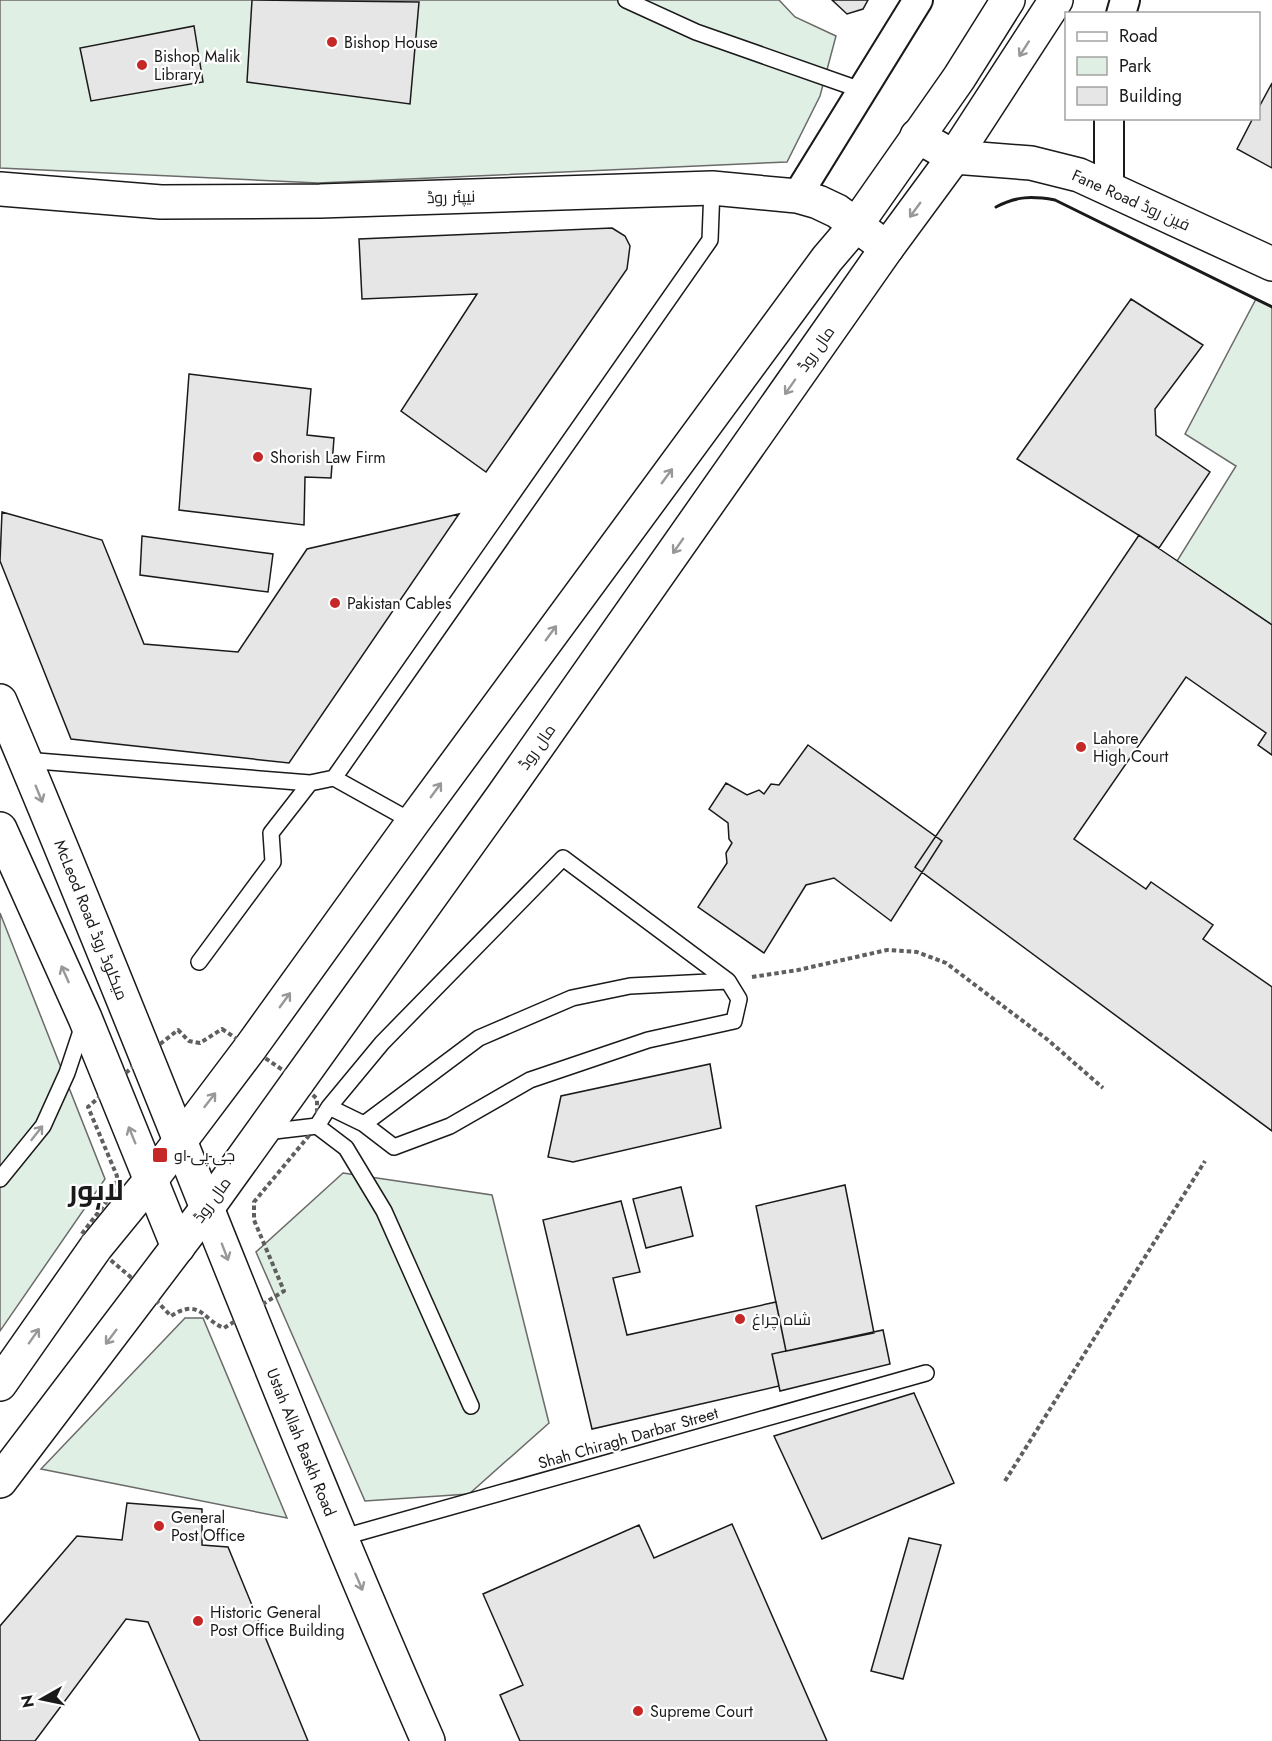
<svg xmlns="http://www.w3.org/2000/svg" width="1272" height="1741" font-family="Jost,Cairo,sans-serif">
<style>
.green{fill:#e0efe3;stroke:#6a6a6a;stroke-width:1.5}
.building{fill:#e6e6e6;stroke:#1a1a1a;stroke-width:1.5}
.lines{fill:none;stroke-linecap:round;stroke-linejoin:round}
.service-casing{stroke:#1a1a1a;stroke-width:18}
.minor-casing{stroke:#1a1a1a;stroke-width:32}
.tertiary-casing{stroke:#1a1a1a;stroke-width:36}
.secondary-casing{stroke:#1a1a1a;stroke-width:36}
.primary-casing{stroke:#1a1a1a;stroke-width:36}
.path{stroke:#5f5f5f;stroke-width:4;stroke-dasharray:4.5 3;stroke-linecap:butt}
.service{stroke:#fff;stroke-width:15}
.minor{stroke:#fff;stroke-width:28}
.tertiary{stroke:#fff;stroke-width:33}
.secondary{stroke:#fff;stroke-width:33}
.primary{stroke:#fff;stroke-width:33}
.wall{stroke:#1a1a1a;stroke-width:3}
.oneway{stroke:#989898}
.poi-dot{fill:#c62828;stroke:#fff;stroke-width:2}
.labels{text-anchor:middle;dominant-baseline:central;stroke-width:4.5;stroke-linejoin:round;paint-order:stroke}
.poi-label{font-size:16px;fill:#1a1a1a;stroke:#fff;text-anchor:start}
.street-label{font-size:16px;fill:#1a1a1a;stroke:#fff}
.town-label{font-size:28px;font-weight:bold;fill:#1a1a1a;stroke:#fff}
</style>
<rect width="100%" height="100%" fill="#fff"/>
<path class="green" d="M0,0H779L795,17L836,36L820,96L787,162L318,183L0,168Z
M1256,299L1272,306V625L1177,561L1236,466L1185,434Z
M0,913L105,1179L0,1331Z
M343,1173L492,1195L549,1423L469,1494L365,1501L256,1252Z
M185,1318H203L287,1518L41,1469Z"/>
<path class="building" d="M252,0L419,2L410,104L247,82Z
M832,0H868L863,9L847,14Z
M194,26L203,82L91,101L80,48Z
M1272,83V168L1237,149L1253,118H1258V109Z
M612,228L625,236L630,246L627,269L486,472L401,411L477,294L362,299L359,239Z
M1131,299L1203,345L1155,409L1156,435L1210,472L1159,548L1017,459Z
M189,374L311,389L307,435L334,438L331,478L305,477L304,525L179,510Z
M2,512L102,540L144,644L238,652L307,549L459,514L289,763L71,739L0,561Z
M1139,535L1272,625V755L1258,745L1266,733L1186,677L1074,839L1146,889L1151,882L1213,925L1203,939L1272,987V1131L915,867Z
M142,536L273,554L268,592L140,575Z
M808,745L942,841L891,921L834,878L806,885L764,953L698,907L727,863L726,853L732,843L729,839L728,823L709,809L726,783L747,795L759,790L764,794L771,784L779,785Z
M710,1064L721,1128L573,1162L548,1157L561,1096Z
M845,1185L874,1333L786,1351L756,1206Z
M681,1187L693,1236L646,1248L633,1199Z
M621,1201L640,1272L613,1278L627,1335L776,1302L786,1351L772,1354L779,1386L592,1429L543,1220Z
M883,1330L890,1364L780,1391L772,1354Z
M914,1393L954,1483L822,1539L774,1436Z
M127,1503L202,1509V1545L228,1547L308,1741H200L148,1622L126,1619L35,1741H0V1626L77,1536L122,1540Z
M732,1524L827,1741H520L500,1695L523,1685L483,1594L639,1525L654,1558Z
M909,1538L941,1545L903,1679L871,1671Z"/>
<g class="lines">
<g class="service-casing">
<path id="service" d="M626,0L696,32L861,90
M25,760L310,783L334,778L413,822
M334,778L710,240L712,188
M199,962L273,862L271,833L310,783
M329,1107L364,1124L394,1147L450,1126L530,1080L648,1040L734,1021L739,999L728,981
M317,1126L329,1107L382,1043L563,858L728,981L630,986L572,998L479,1038L364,1124
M266,1132L317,1126L346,1148L384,1211L471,1406
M0,1179L43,1126L67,1073L83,1025
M340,1538L926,1373"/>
</g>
<g class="minor-casing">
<path id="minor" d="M1121,14L1125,0
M1109,188V118
M797,196L918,0"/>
</g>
<g class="tertiary-casing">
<path id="tertiary" d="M0,189L161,202L320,201L712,188L797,196L818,202L837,211L887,248"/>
</g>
<g class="secondary-casing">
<g id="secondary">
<path d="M917,136L954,157L1031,163L1079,175L1272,264"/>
<path id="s1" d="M0,701C147,1046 277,1398 428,1741"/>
<path d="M0,829L85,1018L178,1247"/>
</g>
</g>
<g class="primary-casing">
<path id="primary" d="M0,1384L96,1247L150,1181L251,1047L413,822L827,259L856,225L959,78L1008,0
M0,1481L208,1207L504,794L887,248L954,157L1056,0"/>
</g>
<path class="path" d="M752,977L798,970L887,950L917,952L946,963L1048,1040L1103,1088
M222,1029L299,1081L317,1099V1126L254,1202V1220L284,1291L224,1328C204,1321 200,1297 171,1316L146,1290L81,1235L116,1189L117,1176L88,1107L146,1055L178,1030L189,1041L200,1043Z
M1005,1481L1205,1161"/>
<use href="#service" class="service"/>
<use href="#minor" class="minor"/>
<use href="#tertiary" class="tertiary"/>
<use href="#secondary" class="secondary"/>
<use href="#primary" class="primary"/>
<path class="wall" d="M996,207C1017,196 1032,196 1055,200L1272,307"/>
</g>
<defs><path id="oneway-shaft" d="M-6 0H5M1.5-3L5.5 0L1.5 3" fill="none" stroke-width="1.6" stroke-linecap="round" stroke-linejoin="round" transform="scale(1.5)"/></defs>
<g class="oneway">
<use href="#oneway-shaft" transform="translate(1024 49) rotate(123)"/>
<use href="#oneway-shaft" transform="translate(915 210) rotate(126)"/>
<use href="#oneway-shaft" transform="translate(790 387) rotate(125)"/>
<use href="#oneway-shaft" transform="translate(667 476) rotate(-54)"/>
<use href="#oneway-shaft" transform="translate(678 546) rotate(125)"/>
<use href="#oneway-shaft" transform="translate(551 633) rotate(-54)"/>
<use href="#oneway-shaft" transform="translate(436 790) rotate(-54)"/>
<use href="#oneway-shaft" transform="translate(39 794) rotate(68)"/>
<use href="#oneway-shaft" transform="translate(65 974) rotate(-114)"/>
<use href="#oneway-shaft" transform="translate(285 1000) rotate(-54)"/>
<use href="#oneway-shaft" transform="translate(210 1100) rotate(-52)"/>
<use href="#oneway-shaft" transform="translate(37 1133) rotate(-52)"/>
<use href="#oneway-shaft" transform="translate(132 1135) rotate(-112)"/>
<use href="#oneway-shaft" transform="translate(225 1252) rotate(69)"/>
<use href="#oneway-shaft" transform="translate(34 1336) rotate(-55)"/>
<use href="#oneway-shaft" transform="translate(111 1337) rotate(127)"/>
<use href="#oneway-shaft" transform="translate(359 1582) rotate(67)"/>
</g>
<g class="poi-dot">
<circle cx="332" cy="42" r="6"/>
<circle cx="142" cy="65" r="6"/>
<circle cx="258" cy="457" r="6"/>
<circle cx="335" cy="603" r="6"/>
<circle cx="1081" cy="747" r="6"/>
<rect x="152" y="1147" width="16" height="16" rx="3"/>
<circle cx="740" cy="1319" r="6"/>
<circle cx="159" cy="1526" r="6"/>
<circle cx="198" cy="1621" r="6"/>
<circle cx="638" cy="1711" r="6"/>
</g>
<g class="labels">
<g class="poi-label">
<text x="344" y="42">Bishop House</text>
<text x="154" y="56">Bishop Malik<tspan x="154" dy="18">Library</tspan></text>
<text x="270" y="457">Shorish Law Firm</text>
<text x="347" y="603">Pakistan Cables</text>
<text x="1093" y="738">Lahore<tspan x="1093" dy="18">High Court</tspan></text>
<text x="174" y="1155">جی-پی-او</text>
<text x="752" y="1319">شاہ چراغ</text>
<text x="171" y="1517">General<tspan x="171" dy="18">Post Office</tspan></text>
<text x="210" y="1612">Historic General<tspan x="210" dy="18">Post Office Building</tspan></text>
<text x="650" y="1711">Supreme Court</text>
</g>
<g class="street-label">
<text transform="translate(451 197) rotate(-2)">نیپئر روڈ</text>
<text transform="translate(1131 200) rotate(24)">Fane Road فین روڈ</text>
<text transform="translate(816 349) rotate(-55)">مال روڈ</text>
<text transform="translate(537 747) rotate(-55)">مال روڈ</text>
<text transform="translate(91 920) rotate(68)">McLeod Road میکلوڈ روڈ</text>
<text transform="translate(212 1200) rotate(-54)">مال روڈ</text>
<text transform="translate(628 1438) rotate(-16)">Shah Chiragh Darbar Street</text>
<text stroke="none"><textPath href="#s1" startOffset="800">Ustah Allah Baskh Road</textPath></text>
</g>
<g class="town-label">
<text x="96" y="1190">لاہور</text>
</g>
</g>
<rect x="1065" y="12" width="195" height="108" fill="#ffffff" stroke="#a3a3a3" stroke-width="1.5"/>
<rect x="1077" y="32" width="30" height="9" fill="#ffffff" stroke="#a3a3a3" stroke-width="1.5"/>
<text x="1119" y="42" font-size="18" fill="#1a1a1a">Road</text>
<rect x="1077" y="57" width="30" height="18" fill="#e0efe3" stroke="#a3a3a3" stroke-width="1.5"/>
<text x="1119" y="72" font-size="18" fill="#1a1a1a">Park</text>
<rect x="1077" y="87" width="30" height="18" fill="#e6e6e6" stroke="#a3a3a3" stroke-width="1.5"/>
<text x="1119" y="102" font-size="18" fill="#1a1a1a">Building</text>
<g transform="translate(42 1699) rotate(261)" stroke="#ffffff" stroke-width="4.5" paint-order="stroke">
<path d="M0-4.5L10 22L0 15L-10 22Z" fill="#1a1a1a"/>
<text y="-9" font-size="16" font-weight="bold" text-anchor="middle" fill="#1a1a1a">N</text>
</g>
</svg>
